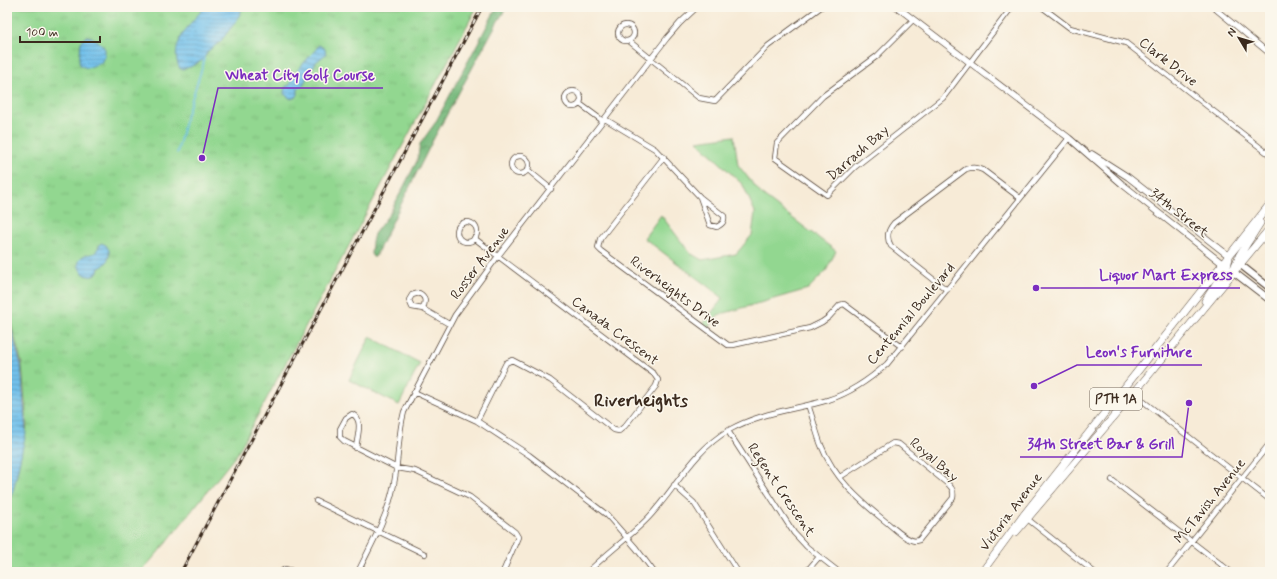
<svg xmlns="http://www.w3.org/2000/svg" width="1277" height="579" font-family="Mynerve,sans-serif">
<style>
.grass{fill:url(#grass-tufts);stroke:#668057}
.forest{fill:url(#forest-crowns);stroke:#58714c}
.green{fill:#92d790;stroke:#668057}
.water{fill:url(#water-rules);stroke:#567685}
.lines{fill:none;stroke-linecap:round;stroke-linejoin:round}
.stream{stroke:#71c1ec;stroke-width:1.5}
.minor-casing{stroke:#57473a;stroke-width:6}
.tertiary-casing{stroke:#57473a;stroke-width:7}
.secondary-casing{stroke:#57473a;stroke-width:8}
.primary-casing{stroke:#57473a;stroke-width:8}
.minor{stroke:#fff;stroke-width:4.5}
.tertiary{stroke:#fff;stroke-width:5.5}
.secondary{stroke:#fff;stroke-width:6}
.primary{stroke:#fff;stroke-width:7}
.rail-casing{stroke:#3b2a1e;stroke-width:3}
.rail{stroke:#fbf7ec;stroke-width:1.5;stroke-dasharray:4.5;stroke-linecap:butt}
.labels{text-anchor:middle;dominant-baseline:central;stroke-width:3;stroke-linejoin:round;paint-order:stroke}
.shield{fill:#fbf7ec;stroke:#75685c;stroke-width:1}
.shield-label{font-size:13px;font-weight:bold;fill:#3b2a1e}
.street-label{font-size:14px;fill:#3b2a1e;stroke:#fbf7ec}
.district-label{font-size:18px;font-weight:bold;fill:#3b2a1e;stroke:#fbf7ec}
.leader{fill:none;stroke:#7b2cbf;stroke-width:1.5}
.callout-dot{fill:#7b2cbf;stroke:#fbf7ec;stroke-width:1.5}
.callout-label{font-size:15px;text-anchor:middle;font-weight:bold;fill:#7b2cbf;stroke:#fbf7ec;stroke-width:3;stroke-linejoin:round;paint-order:stroke}
</style>
<defs>
<pattern id="grass-tufts" width="24" height="20" patternUnits="userSpaceOnUse"><rect width="24" height="20" fill="#92d790"/><path d="M3 7l-1-3M5 7V3M7 7l1-3M15 17l-1-3M17 17v-4M19 17l1-3" fill="none" stroke="#7fb97c"/></pattern>
<pattern id="forest-crowns" width="20" height="18" patternUnits="userSpaceOnUse"><rect width="20" height="18" fill="#75b87a"/><path d="M2 6a3 3 0 1 1 6 0M12 15a3 3 0 1 1 6 0" fill="none" stroke="#619663"/></pattern>
<pattern id="water-rules" width="6" height="5" patternUnits="userSpaceOnUse"><rect width="6" height="5" fill="#71c1ec"/><path d="M0 2.5h6" fill="none" stroke="#5e9dbf"/></pattern>
</defs>
<rect width="100%" height="100%" fill="#fbf7ec"/>
<filter id="ink" filterUnits="userSpaceOnUse"><feTurbulence type="fractalNoise" baseFrequency=".025" numOctaves="2"/><feDisplacementMap in="SourceGraphic" scale="8" xChannelSelector="R" yChannelSelector="G"/><feConvolveMatrix kernelMatrix="1 2 1 2 8 2 1 2 1" color-interpolation-filters="sRGB"/></filter>
<filter id="wash" filterUnits="userSpaceOnUse"><feTurbulence type="fractalNoise" baseFrequency=".012" numOctaves="4" result="noise"/><feDisplacementMap in="SourceGraphic" scale="16" xChannelSelector="R" yChannelSelector="G"/><feGaussianBlur stdDeviation="0.9" result="paint"/><feColorMatrix in="noise" values="0 0 0 0 0 0 0 0 0 0 0 0 0 0 0 0 0 1.4 0 .05"/><feComposite in="paint" operator="in"/></filter>
<g filter="url(#wash)">
<rect width="100%" height="100%" fill="#f7ebd7"/>
<path class="grass" d="M7,7H477L237,454L166,543L141,572H7V505L13,491L27,426L22,364L7,309Z"/>
<path class="forest" d="M497,7H507L498,21L433,140L375,257H373L371,254L372,242L374,234L390,213L417,161L420,144L435,123Z"/>
<path class="green" d="M734,136L738,165L762,195L836,251L826,271L808,289L718,315L707,329L702,325L723,298L644,238L661,215L690,253L702,260L736,254L752,235L755,212L743,185L697,141Z
M370,337L420,363L399,405L349,380Z"/>
<path class="water" d="M205,7H243L237,20L220,42L208,51L203,60L190,67L183,69H180C167,45 191,23 205,7Z
M86,36C92,35 102,44 105,49V55L101,63L87,68L81,66L79,62L81,42Z
M319,45L325,49L326,54C323,57 319,59 316,62C314,65 304,83 303,85L298,89V95L296,97L291,99L284,94V91L286,86L290,85C292,72 312,56 319,45Z
M101,243L106,245L109,250C110,258 107,265 99,268C94,288 68,267 83,256C86,254 91,255 95,253Z
M7,314L21,365L26,433L13,491L7,505V423L11,421V382L7,362Z"/>
<g class="lines">
<path class="stream" d="M177,153L186,117L203,65L204,58"/>
</g>
</g>
<g filter="url(#ink)">
<g class="lines">
<g class="minor-casing">
<path id="minor" d="M1042,7L1070,28L1126,43L1270,155
M1213,7L1270,54
M913,20L877,56L823,96L777,143L775,158L827,195L855,167L943,98L1012,7
M618 33a8 8 0 1 1 16 0a8 8 0 1 1-16 0Z
M629,41L699,98L715,101L768,46L821,7
M565 99a8 8 0 1 1 16 0a8 8 0 1 1-16 0Z
M580,104L603,121
M605,119L655,149L700,197L724,216C725,222 722,224 717,227L710,225L700,197
M511 165a9 9 0 1 1 18 0a9 9 0 1 1-18 0Z
M664,157L600,239L598,248L601,251L728,345H733L810,328L822,322L829,317L840,305L844,304L902,347
M528,170L551,189
M457 232a10 10 0 1 1 20 0a10 10 0 1 1-20 0Z
M474,238L654,374L658,380L656,386L625,426L619,431L614,430L550,380L512,360L506,363L477,421
M947,290L891,246C886,238 887,231 894,223L966,169C972,167 977,167 983,170L1020,198
M423,309C425,303 427,297 419,293L412,295L409,300L412,307L423,309L449,324
M1125,387L1270,500
M414,392L477,421L529,455L607,515L636,548L654,572
M808,405C813,418 816,432 821,445C834,478 859,500 885,521C894,528 904,539 915,541L919,540L953,498C954,492 953,489 949,485L899,444L893,443L840,477
M728,431L794,533L807,547L839,572
M356,448C357,437 364,419 352,414L346,418L340,429V437L344,441L397,468L415,471L470,497L515,532L518,537L503,572
M1112,480L1231,572
M674,485L694,503L738,572
M316,501L425,554
M1025,517L1094,572
M281,572L285,569L296,572
M358,572C370,547 385,521 392,493C399,467 397,438 404,412L455,315L498,256L667,38L680,23L697,7
M588,572C607,553 630,537 649,517C676,488 693,451 729,430C761,412 794,410 828,400C850,393 869,380 887,364L1069,138
M806,572L819,557
M1167,572L1270,443"/>
</g>
<g class="tertiary-casing">
<path id="tertiary" d="M897,7L1069,138L1122,184L1223,264
M1092,154L1128,177L1229,256"/>
</g>
<g class="secondary-casing">
<path id="secondary" d="M1237,262L1270,288
M1231,270L1270,300"/>
</g>
<g class="primary-casing">
<path id="primary" d="M1234,268L1239,256L1260,223
M1205,301L1227,267L1229,258
M1016,532L1133,394L1270,228
M982,572L1023,516L1270,204"/>
</g>
<use href="#minor" class="minor"/>
<use href="#tertiary" class="tertiary"/>
<use href="#secondary" class="secondary"/>
<use href="#primary" class="primary"/>
<g class="rail-casing">
<path id="rail" d="M181,572L482,7"/>
</g>
<use href="#rail" class="rail"/>
</g>
</g>
<g class="labels">
<rect class="shield" x="1090" y="388" width="52" height="22" rx="3"/>
<g class="shield-label">
<text x="1116" y="399">PTH 1A</text>
</g>
<g class="street-label">
<text transform="translate(1168 62) rotate(38)">Clark Drive</text>
<text transform="translate(858 153) rotate(-41)">Darrach Bay</text>
<text transform="translate(1179 213) rotate(38)">34th Street</text>
<text transform="translate(480 263) rotate(-53)">Rosser Avenue</text>
<text transform="translate(675 292) rotate(37)">Riverheights Drive</text>
<text transform="translate(911 314) rotate(-50)">Centennial Boulevard</text>
<text transform="translate(615 331) rotate(37)">Canada Crescent</text>
<text transform="translate(934 460) rotate(41)">Royal Bay</text>
<text transform="translate(781 490) rotate(56)">Regent Crescent</text>
<text transform="translate(1210 501) rotate(-51)">McTavish Avenue</text>
<text transform="translate(1011 512) rotate(-53)">Victoria Avenue</text>
</g>
<g class="district-label">
<text x="641" y="401">Riverheights</text>
</g>
</g>
<path class="leader" d="M202 158L218 88H383M1036 288L1092 288H1240M1034 386L1077 365H1202M1189 403L1182 457H1020"/>
<g class="callout-dot">
<circle cx="202" cy="158" r="4"/>
<circle cx="1036" cy="288" r="4"/>
<circle cx="1034" cy="386" r="4"/>
<circle cx="1189" cy="403" r="4"/>
</g>
<g class="callout-label">
<text x="300" y="80">Wheat City Golf Course</text>
<text x="1166" y="280">Liquor Mart Express</text>
<text x="1139" y="357">Leon's Furniture</text>
<text x="1101" y="449">34th Street Bar &amp; Grill</text>
</g>
<rect width="1277" height="579" fill="none" stroke="#fbf7ec" stroke-width="24"/>
<g transform="translate(1239 38) rotate(308)" stroke="#fbf7ec" stroke-width="3" paint-order="stroke">
<path d="M0-3L7 15L0 10L-7 15Z" fill="#3b2a1e"/>
<text y="-6" font-size="11" font-weight="bold" text-anchor="middle" fill="#3b2a1e">N</text>
</g>
<path d="M20 36v6h80v-6" fill="none" stroke="#3b2a1e" stroke-width="2"/>
<text x="26" y="36" font-size="12" fill="#3b2a1e" stroke="#fbf7ec" stroke-width="3" paint-order="stroke">100 m</text>
</svg>
